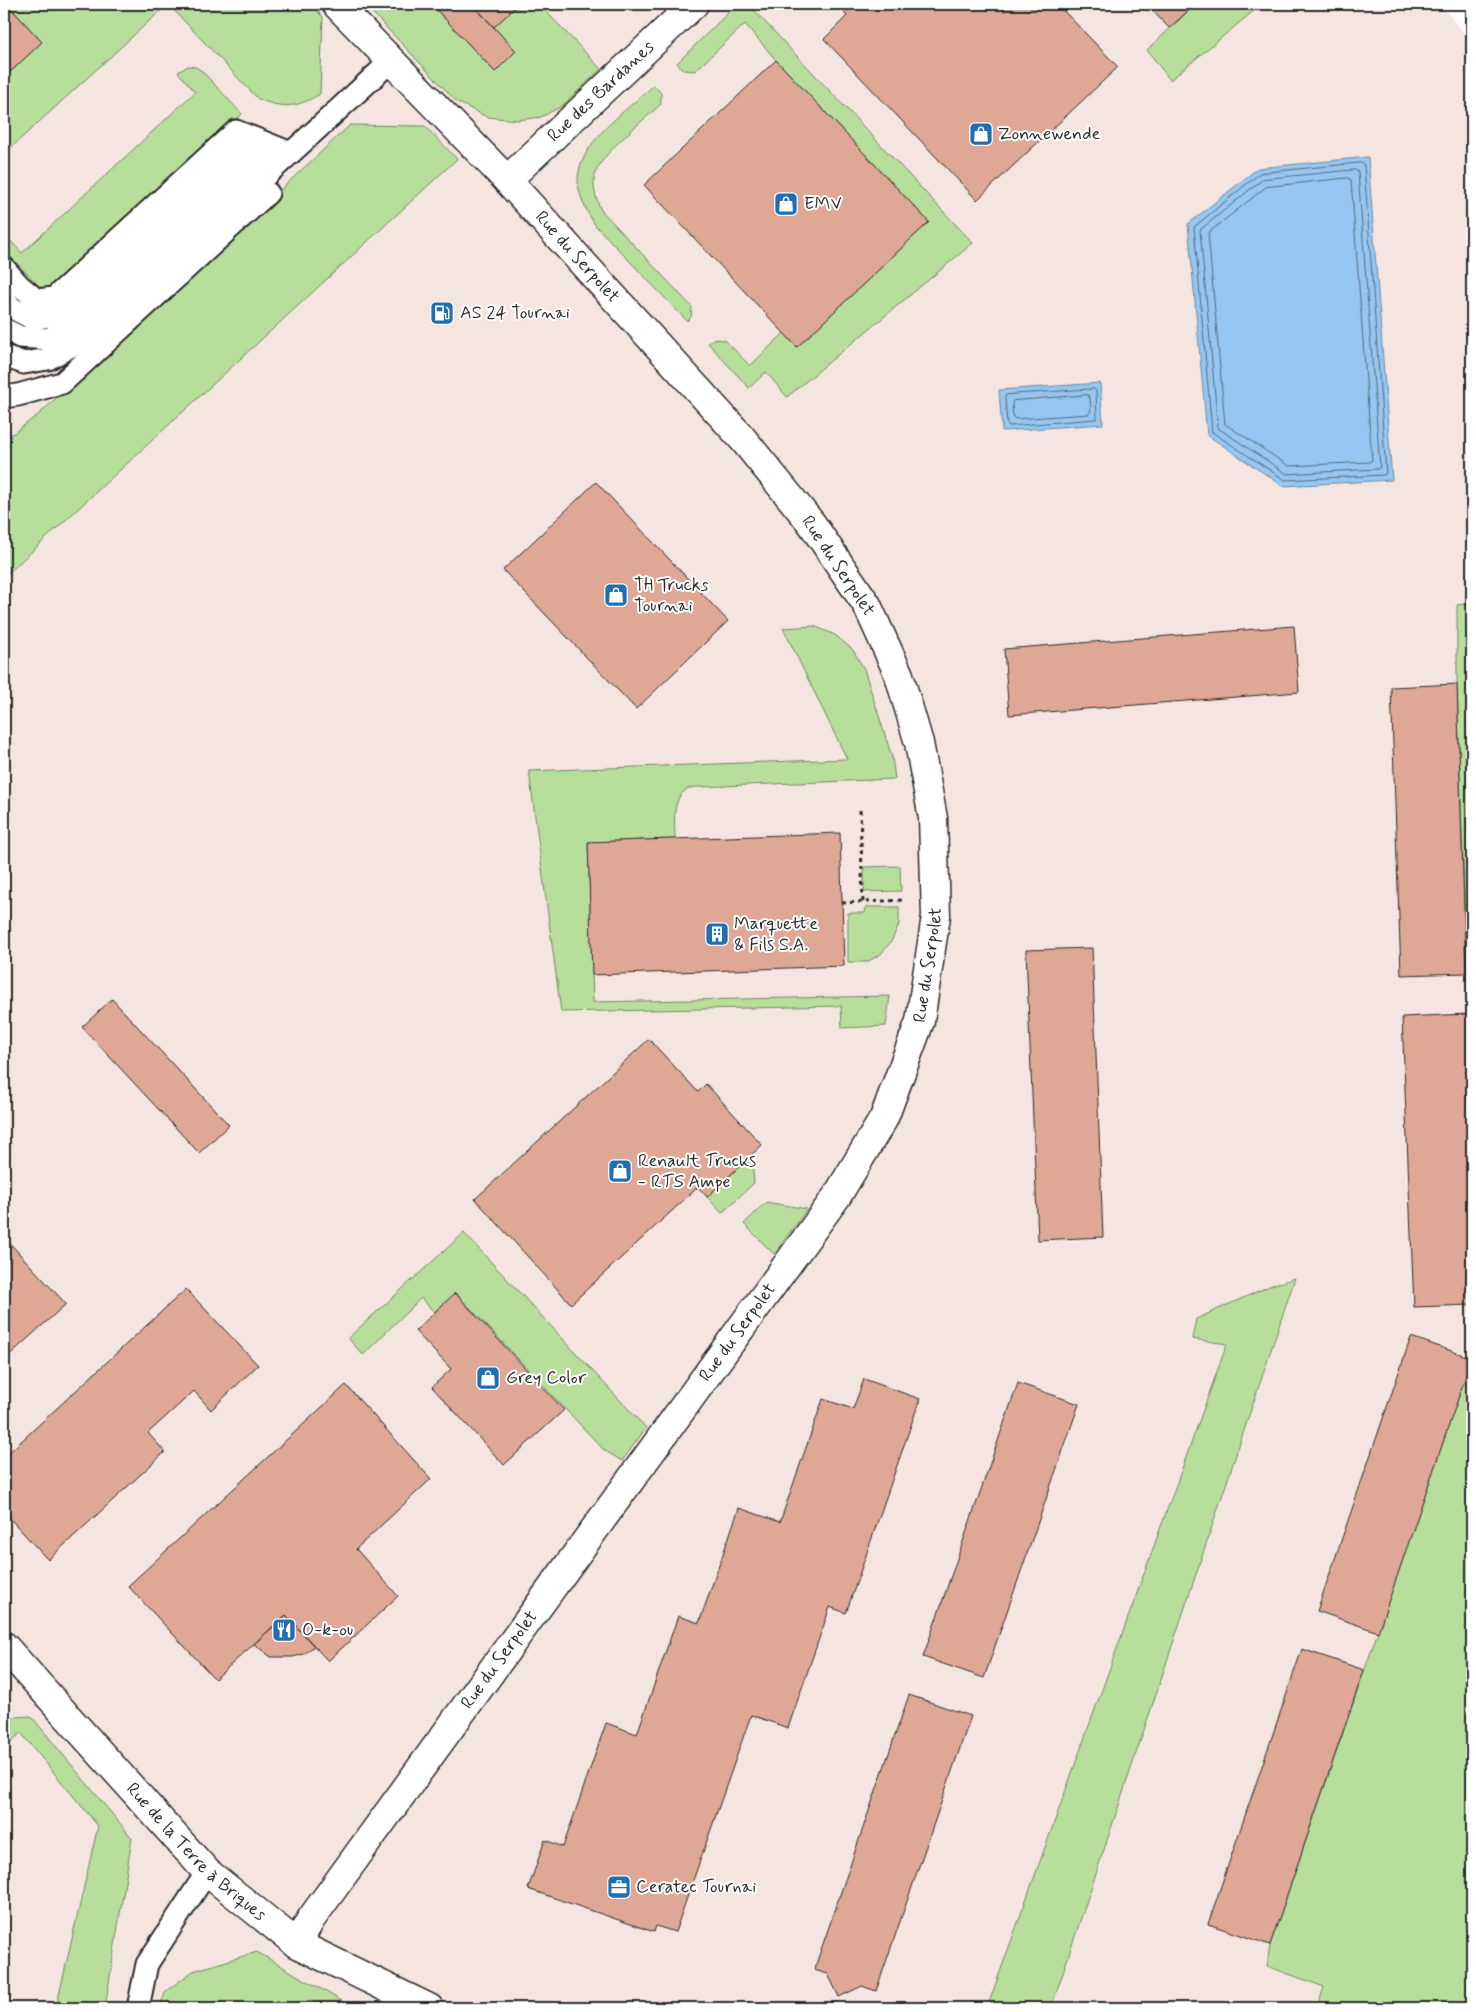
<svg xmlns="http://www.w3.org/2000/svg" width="1476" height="2012" font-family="Mynerve,sans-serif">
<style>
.built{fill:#f5e5e0}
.green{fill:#b7df9b;stroke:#718563}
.water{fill:#95c7f2;stroke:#6b89a2}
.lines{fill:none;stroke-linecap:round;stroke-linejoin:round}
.shore{stroke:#55697b;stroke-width:1}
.building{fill:#dfa896;stroke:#2b2b2b}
.lane-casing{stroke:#2b2b2b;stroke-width:25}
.street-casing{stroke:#2b2b2b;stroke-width:31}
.secondary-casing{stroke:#2b2b2b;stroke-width:31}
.path{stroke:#2b2b2b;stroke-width:3;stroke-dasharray:4 4;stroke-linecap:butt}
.lane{stroke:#fff;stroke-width:21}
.street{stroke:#fff;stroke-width:28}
.secondary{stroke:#fff;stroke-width:28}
.labels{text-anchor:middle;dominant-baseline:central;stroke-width:4;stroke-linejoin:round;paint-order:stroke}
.street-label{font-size:18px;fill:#2b2b2b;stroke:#fff}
.poi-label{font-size:18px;fill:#2b2b2b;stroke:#fff;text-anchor:start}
</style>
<rect width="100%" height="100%" fill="#fff"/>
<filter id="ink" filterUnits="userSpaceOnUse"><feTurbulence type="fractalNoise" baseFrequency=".02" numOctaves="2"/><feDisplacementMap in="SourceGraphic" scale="10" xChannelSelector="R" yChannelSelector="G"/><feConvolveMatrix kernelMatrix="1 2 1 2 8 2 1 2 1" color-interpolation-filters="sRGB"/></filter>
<g filter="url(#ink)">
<path class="built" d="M4,4H1440L1472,43V2008H4Z"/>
<path class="green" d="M7,4H79L81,6L83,4H168L4,154V78L42,42Z
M168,4H310L323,17L320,94C296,108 284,109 258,99Z
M364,4H431L495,72L516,51L494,27L519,4H539L601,69L562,106L541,117L518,120L487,117L457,102Z
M737,4H748L973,243L787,397L766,372L749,388L708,343L713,339L725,340L750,366L784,333L797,347L929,222L776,60L745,24L695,71L683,70L677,63Z
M1196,4H1262L1170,80L1147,50Z
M188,66L196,67L202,71L242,114L53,288L42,289L4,250V234L22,253L195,92L178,72Z
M654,85L661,93V104C645,119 603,152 596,172C591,185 596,198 601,210L692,307L691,317L687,321L596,226C587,213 580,199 578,183C576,144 628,109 654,85Z
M350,125L425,126L457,159L4,577V437L14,433L39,414Z
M1472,603V1127L1457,684V605Z
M814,626L835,635L853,650L864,669L892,757L895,779L699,787C696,787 690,788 687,789C671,799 675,823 675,839L588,842L593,1002L890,996L886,1026L842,1028L841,1006L561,1012L529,771L847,759L783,628Z
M900,866L901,891L864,892V867Z
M866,907H899V924L892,940L881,954L867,962H848V913H865Z
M752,1155L754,1183L722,1213L707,1197Z
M766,1202L807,1209L774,1254L744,1224Z
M464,1233L646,1428L622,1461L604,1450L456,1293L434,1312L421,1298L363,1355L348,1338Z
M1295,1278L1051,2008H987L1227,1344L1192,1339L1196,1319L1272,1285Z
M1472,1358V2008H1317L1324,1987L1267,1966L1270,1945Z
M31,1716L132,1838L105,2008H56L98,1826L21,1733L4,1748V1723L12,1717Z
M257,1952L354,2008H159L166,1991L193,1971Z"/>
<path class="water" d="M1368,157L1392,480L1283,486L1207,435L1188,224L1258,168Z
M1100,383L1103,424L1002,431L999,390Z"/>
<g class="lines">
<path class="shore" d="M1361,163L1364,165L1386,473L1384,475L1285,480L1212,432L1194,227L1260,173Z
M1355,170L1358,172L1380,467L1377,469L1287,474L1218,428L1200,230L1263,179Z
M1348,178L1351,180L1372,460L1369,462L1289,466L1225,424L1208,233L1266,187Z
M1094,389L1096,391L1097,417L1096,419L1009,426L1007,424L1005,397L1006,395Z
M1088,395C1091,399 1092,410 1089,414L1015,419L1013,417L1012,403L1013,401Z"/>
</g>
<path class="building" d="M4,4H7L42,42L5,77Z
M431,4H472L516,51L495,72Z
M472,4H519L494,27Z
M854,4H1057L1118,67L977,200L824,39L847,16L844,13Z
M1146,4H1196L1169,28Z
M776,60L929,222L797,347L644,185Z
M596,482L728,621L636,709L503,570Z
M1294,626L1299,692L1009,715L1004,649Z
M1457,684L1466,973L1401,975L1391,687Z
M840,833L844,966L592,975L588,842Z
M1092,948L1103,1237L1038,1240L1026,950Z
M112,999L229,1125L199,1153L82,1027Z
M1468,1014L1472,1127V1305L1414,1307L1402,1017Z
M649,1039L698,1092L706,1084L762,1145L707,1197L698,1187L571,1304L475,1199Z
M4,1237L66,1304L4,1360Z
M186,1289L258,1365L211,1410L194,1391L148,1433L165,1452L48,1560L4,1512V1457Z
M455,1293L564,1410L504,1465L432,1387L451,1369L415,1331Z
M1411,1337L1472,1358L1378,1632L1317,1611Z
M864,1379L920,1399L846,1613L830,1607L788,1728L751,1715L675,1932L656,1926L654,1932L528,1889L545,1840L563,1847L606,1723L637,1734L678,1616L699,1623L739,1508L780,1522L823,1399L853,1409Z
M1018,1383L1079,1404L984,1678L923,1657Z
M346,1385L431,1479L356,1549L398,1596L328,1661L286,1615L215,1679L128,1586Z
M286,1615L314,1646L304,1654L293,1657H271L254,1644Z
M1302,1649L1364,1670L1270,1945L1208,1924Z
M909,1695L971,1716L876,1991L862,1986L839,1997L828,1974L814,1970Z"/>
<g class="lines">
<g class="lane-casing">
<path id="lane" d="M4,268L19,285L37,300L54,298L236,131L291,153
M4,299L12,308L33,319L61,314L236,151L279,153
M4,329L20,337L48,339L75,325L244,169L277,158
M4,356L24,363L48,359L80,341L291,153L391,61
M4,397L18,395L62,383L268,193
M138,2008L147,1964L207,1872"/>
</g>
<g class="street-casing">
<g id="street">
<path id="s1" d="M507,180L694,4"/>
<path id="s2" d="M297,1944L311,1919L837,1196L884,1118L920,1021L936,916L933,818L919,743L899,675L867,605L812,524L742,438L507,180L336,4"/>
</g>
</g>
<g class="secondary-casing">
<g id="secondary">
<path id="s3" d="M4,1646L207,1872L297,1944L429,2008"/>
</g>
</g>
<path class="path" d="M860,810L863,902
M842,903L904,900"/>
<use href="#lane" class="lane"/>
<use href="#street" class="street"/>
<use href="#secondary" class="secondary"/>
</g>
</g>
<defs>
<g id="shop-square" transform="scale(1.25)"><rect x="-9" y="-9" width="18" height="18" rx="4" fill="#1f6fb2" stroke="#fff"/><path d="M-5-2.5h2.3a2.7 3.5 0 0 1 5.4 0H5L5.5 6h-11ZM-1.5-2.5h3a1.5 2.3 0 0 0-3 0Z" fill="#fff"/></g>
<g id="fuel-square" transform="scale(1.25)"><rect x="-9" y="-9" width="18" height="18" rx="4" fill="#1f6fb2" stroke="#fff"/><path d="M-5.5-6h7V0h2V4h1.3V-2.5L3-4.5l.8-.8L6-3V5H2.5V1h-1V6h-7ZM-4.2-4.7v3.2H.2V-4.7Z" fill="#fff"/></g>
<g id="building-square" transform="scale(1.25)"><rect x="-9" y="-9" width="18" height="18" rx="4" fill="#1f6fb2" stroke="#fff"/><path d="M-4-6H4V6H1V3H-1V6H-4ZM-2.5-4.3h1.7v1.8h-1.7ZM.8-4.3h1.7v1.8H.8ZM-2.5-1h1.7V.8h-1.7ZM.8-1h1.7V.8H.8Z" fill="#fff"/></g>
<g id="restaurant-square" transform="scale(1.25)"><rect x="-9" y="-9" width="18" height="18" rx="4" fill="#1f6fb2" stroke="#fff"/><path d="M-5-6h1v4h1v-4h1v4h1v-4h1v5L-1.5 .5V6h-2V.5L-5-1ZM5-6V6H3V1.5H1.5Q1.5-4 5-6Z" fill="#fff"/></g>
<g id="office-square" transform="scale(1.25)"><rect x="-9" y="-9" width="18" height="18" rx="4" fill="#1f6fb2" stroke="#fff"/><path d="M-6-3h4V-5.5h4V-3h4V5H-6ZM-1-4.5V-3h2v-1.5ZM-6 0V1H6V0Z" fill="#fff"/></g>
</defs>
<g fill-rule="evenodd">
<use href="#shop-square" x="981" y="134"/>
<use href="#shop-square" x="786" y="204"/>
<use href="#fuel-square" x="442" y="313"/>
<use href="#shop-square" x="616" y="595"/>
<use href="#building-square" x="717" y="934"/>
<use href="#shop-square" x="620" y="1171"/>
<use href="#shop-square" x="488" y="1378"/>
<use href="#restaurant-square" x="284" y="1630"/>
<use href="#office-square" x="619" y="1887"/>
</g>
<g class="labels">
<g class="street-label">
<text stroke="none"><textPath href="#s1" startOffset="129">Rue des Bardanes</textPath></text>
<text transform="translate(577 257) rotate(48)">Rue du Serpolet</text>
<text transform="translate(838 566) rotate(56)">Rue du Serpolet</text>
<text stroke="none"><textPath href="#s2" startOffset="1174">Rue du Serpolet</textPath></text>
<text stroke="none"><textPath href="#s2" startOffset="754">Rue du Serpolet</textPath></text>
<text stroke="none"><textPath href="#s2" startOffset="349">Rue du Serpolet</textPath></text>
<text stroke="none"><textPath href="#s3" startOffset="282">Rue de la Terre à Briques</textPath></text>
</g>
<g class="poi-label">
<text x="998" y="134">Zonnewende</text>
<text x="804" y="204">EMV</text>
<text x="460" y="313">AS 24 Tournai</text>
<text x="634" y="585">TH Trucks<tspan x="634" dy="21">Tournai</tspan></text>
<text x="734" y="924">Marquette<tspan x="734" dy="21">&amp; Fils S.A.</tspan></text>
<text x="638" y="1161">Renault Trucks<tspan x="638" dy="21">- RTS Ampe</tspan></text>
<text x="506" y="1378">Grey Color</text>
<text x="302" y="1630">O-k-ou</text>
<text x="636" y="1887">Ceratec Tournai</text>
</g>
</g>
<rect width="1476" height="2012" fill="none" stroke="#fff" stroke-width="20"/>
<rect x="10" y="10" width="1456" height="1992" fill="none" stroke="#2b2b2b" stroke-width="2" filter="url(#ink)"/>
</svg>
